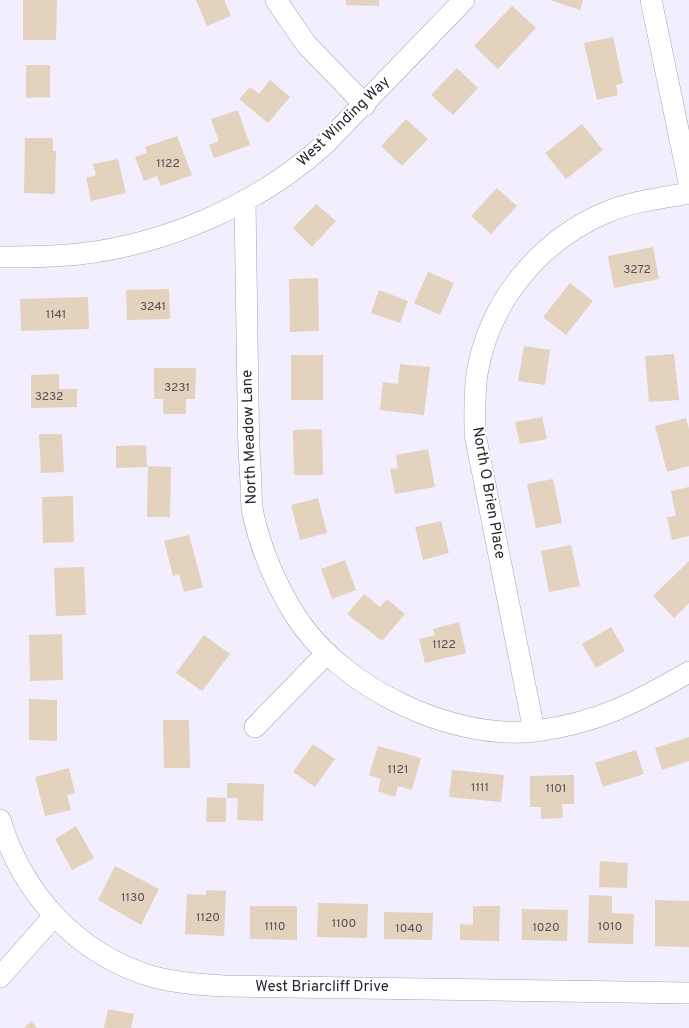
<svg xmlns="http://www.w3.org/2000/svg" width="689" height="1028" font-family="Overpass,sans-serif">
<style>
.building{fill:#e3d2be}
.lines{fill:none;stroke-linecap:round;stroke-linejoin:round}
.street-casing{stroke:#a9a3ba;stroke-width:22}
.street{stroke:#fff;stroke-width:21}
.labels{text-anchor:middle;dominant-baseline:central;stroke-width:4;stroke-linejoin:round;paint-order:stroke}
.number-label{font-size:12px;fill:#565052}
.street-label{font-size:15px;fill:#27252e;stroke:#fff}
</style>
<rect width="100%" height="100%" fill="#f2eefd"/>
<path class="building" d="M23,0H57L56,40H23Z
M196,0H224L231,16L207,26Z
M346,0H379V6L346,5Z
M550,0H583L580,10Z
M512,6L536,28L498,69L474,46Z
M613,37L623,83L616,85L618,95L597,100L584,43Z
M26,65H50V97L26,98Z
M457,68L478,88L453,115L431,95Z
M270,80L290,97L268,123L239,99L250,87L259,94Z
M238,110L250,145L214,158L209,145L219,141L211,119Z
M406,119L428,139L402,166L381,146Z
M582,124L603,150L566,179L545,153Z
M177,136L192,175L161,186L157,176L144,181L135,157L147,153L145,147Z
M25,138H53V151H56L55,194L24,193Z
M118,159L126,193L91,201L86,178L96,175L93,164Z
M497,188L517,206L491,234L471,216Z
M316,204L336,221L312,247L293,228Z
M653,247L659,279L614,288L608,256Z
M428,272L454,283L440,315L414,303Z
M318,278L319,331L290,332L289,279Z
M570,283L593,301L566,335L543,317Z
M169,289L170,319L127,320L126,290Z
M379,290L408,301L400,323L371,313Z
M88,297L89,329L21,331L20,299Z
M524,346L550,350L545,385L518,381Z
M674,354L679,400L649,402L645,356Z
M291,355H323V400H291Z
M400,364L430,367L424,415L380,410L383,382L398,384Z
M154,368H196L195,399H186V414H163V399H154Z
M59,374V389H77V407L31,408V375Z
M542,417L547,439L520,444L515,422Z
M686,418L689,429V466L667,472L655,426Z
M322,429L323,475H294L293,430Z
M39,434H62L64,472L41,473Z
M146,445L147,467L116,468V446Z
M428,449L435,487L395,494L390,469L398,468L396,455Z
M148,466L171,467L170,517H147Z
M553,479L562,523L536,528L527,484Z
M689,487V536L672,540L667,517L676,516L671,491Z
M73,496L74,542L43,543L42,497Z
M318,498L327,533L300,540L291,505Z
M441,521L449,553L423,560L415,527Z
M189,535L203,587L184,592L179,574L173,576L164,541Z
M571,545L580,586L549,592L541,551Z
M345,560L356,590L332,599L321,569Z
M689,561V603L674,618L653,596Z
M84,567L86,615L56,616L54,568Z
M364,594L380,607L387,599L405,614L382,641L347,614Z
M459,622L466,653L425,663L419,639L435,635L433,629Z
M611,627L625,651L596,668L582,644Z
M62,634L63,680L30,681L29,635Z
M204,635L230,654L202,691L176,673Z
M29,699L57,700V741L29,740Z
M163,720H189L190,768H164Z
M689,737V761L662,770L655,748Z
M313,744L335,759L315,787L293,772Z
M378,746L421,758L412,790L398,786L395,797L378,791L381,779L369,775Z
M636,750L644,774L603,787L595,763Z
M69,768L75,793L67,795L71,810L45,816L35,777Z
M452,770L504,775L501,802L449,797Z
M574,775V804H562L563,818L541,819V807H530V776Z
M227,783L264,784L263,821L237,820L238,798H227Z
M207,797L226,798V822H206Z
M76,826L94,858L72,870L55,839Z
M600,861L628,863L627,888L599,887Z
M115,866L159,889L141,925L98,900Z
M206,890L226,891L224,936L185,934L187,894L206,895Z
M589,895L612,896V913L634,914L633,944L588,943Z
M655,900L689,901V947L655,946Z
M318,903L368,904L367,938L317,937Z
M250,906H297V940L250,939Z
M473,906H500L499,941L460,940V924L473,925Z
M522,909L568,910L567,941L522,940Z
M384,912L433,913L432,940L384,939Z
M108,1009L134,1014L131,1028H104Z
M31,1021L37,1028H24Z"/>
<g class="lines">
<g class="street-casing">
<path id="street" d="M276,0L306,44L365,105
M651,0L689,182
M245,201C246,267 247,334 248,401C248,429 249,456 251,484C251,494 251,505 253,514C261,549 276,585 295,615C340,687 451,741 536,731C598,723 635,703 689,672
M0,257C27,257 53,257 79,254C168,244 259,204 325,144L464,0
M255,727L327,653
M534,731L475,434C475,414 474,394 477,374C489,301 540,240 607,212C633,201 662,198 689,193
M0,820C23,895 78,955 154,977C178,983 202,985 226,986L689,993
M0,977L54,916"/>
</g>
<use href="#street" class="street"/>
</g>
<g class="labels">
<g class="number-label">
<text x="168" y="164">1122</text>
<text x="637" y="270">3272</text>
<text x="153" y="307">3241</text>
<text x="56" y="315">1141</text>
<text x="177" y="388">3231</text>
<text x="49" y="397">3232</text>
<text x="444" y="645">1122</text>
<text x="398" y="770">1121</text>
<text x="480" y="788">1111</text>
<text x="556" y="789">1101</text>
<text x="133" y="898">1130</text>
<text x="208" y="918">1120</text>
<text x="344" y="924">1100</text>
<text x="275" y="927">1110</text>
<text x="610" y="927">1010</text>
<text x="546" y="928">1020</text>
<text x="409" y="929">1040</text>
</g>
<g class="street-label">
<text transform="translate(344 122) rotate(-44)">West Winding Way</text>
<text transform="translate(250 437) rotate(-92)">North Meadow Lane</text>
<text transform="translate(488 493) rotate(80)">North O Brien Place</text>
<text x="322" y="987">West Briarcliff Drive</text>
</g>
</g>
</svg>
